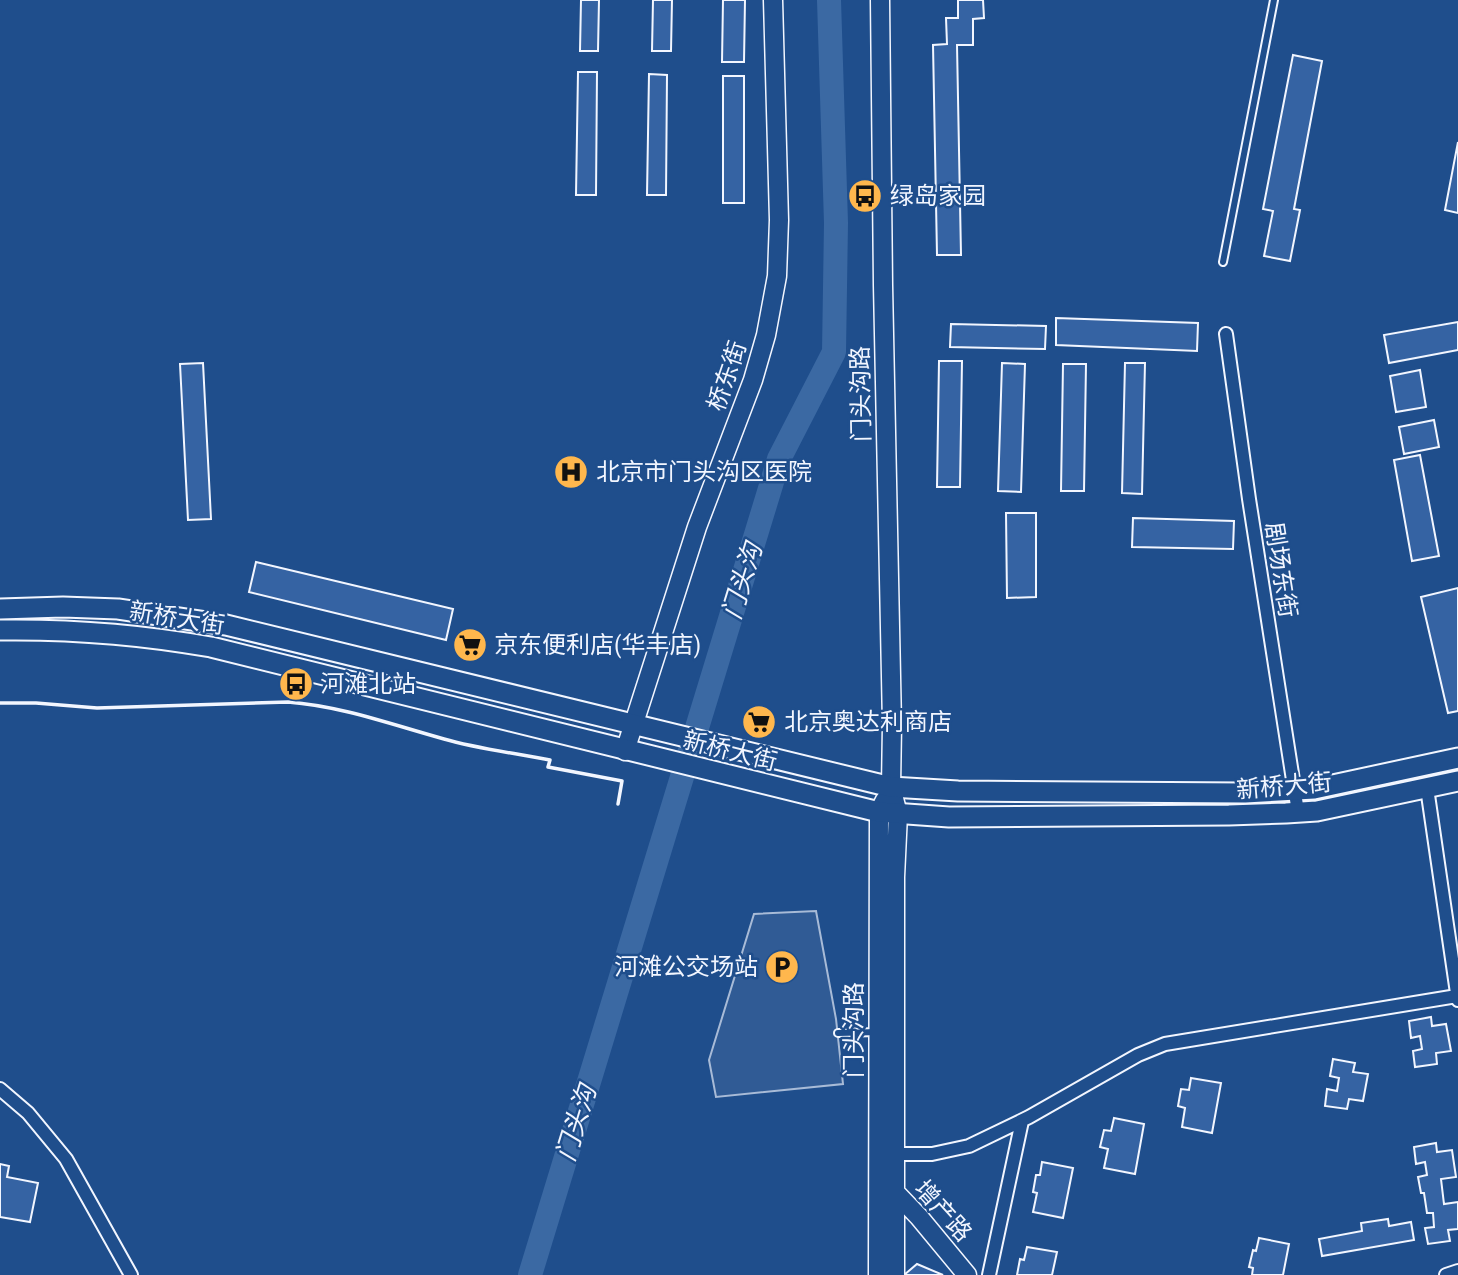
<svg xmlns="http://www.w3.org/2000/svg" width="1458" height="1275" font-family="'Roboto Condensed','Noto Sans SC',sans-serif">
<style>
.parking{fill:#305b95;stroke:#a8bbd7;stroke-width:2}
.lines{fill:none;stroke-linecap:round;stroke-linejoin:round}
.river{stroke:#3b69a3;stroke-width:24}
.building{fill:#3563a3;stroke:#f2f6ff;stroke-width:2}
.lane-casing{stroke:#f2f6ff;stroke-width:10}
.street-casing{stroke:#f2f6ff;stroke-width:16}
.secondary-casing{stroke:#f2f6ff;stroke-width:21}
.primary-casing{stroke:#f2f6ff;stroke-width:23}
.lane{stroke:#1f4e8c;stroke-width:6}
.street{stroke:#1f4e8c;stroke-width:12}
.secondary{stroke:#1f4e8c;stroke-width:18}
.primary{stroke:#1f4e8c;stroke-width:19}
.wall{stroke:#f2f6ff;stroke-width:3.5}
.labels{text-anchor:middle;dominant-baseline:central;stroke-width:5;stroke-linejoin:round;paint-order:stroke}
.poi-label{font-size:24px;fill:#f2f6ff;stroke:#1f4e8c;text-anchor:start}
.street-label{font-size:24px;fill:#f2f6ff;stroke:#1f4e8c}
.water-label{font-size:26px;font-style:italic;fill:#f2f6ff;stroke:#1f4e8c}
</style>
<rect width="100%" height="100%" fill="#1f4e8c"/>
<path class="parking" d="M816,911L836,1019L843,1084L716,1097L709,1060L754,914Z"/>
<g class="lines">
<path class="river" d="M530,1275L779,459L834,352L836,223L829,0"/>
</g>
<path class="building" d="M581,0H599L598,51H580Z
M653,0H672L671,51H652Z
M723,0H745L744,62H722Z
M958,0H983L984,18L973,19V45H957L961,255H937L933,45L947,44L946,18H958Z
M1293,55L1322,61L1294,209L1300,210L1290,261L1264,256L1273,211L1263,209Z
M578,72H597L596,195H576Z
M649,74L667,75L666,195H647Z
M723,76H744V203H723Z
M1458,142V213L1445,210Z
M1056,318L1198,323L1197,351L1056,345Z
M1458,322V350L1389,363L1384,335Z
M951,324L1046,326L1045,349L950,347Z
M939,361H962L960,487H937Z
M203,363L211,519L188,520L180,364Z
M1002,363L1025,364L1021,492L998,491Z
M1125,363H1145L1142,494L1122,493Z
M1063,364H1086L1084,491H1061Z
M1420,370L1426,407L1396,412L1390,376Z
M1434,420L1439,447L1404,454L1399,427Z
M1420,455L1439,556L1412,561L1394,460Z
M1006,513H1036V597L1007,598Z
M1133,518L1234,521L1233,549L1132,547Z
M256,562L453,609L446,640L249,592Z
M1458,588V711L1448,713L1421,597Z
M1431,1017L1432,1026L1446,1024L1451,1051L1436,1053L1437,1064L1415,1067L1413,1051L1422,1049L1420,1036L1411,1038L1409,1021Z
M1333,1059L1355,1063L1353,1072L1368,1074L1363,1101L1349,1099L1347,1109L1325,1106L1327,1089L1337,1091L1339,1078L1330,1076Z
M1191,1078L1221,1083L1212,1133L1182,1127L1185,1108L1178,1106L1181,1089L1189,1090Z
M1114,1118L1144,1124L1135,1174L1104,1168L1108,1149L1100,1147L1104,1130L1111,1131Z
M1436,1143L1437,1152L1452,1150L1456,1177L1441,1179L1444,1204L1458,1202V1229L1448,1230L1450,1241L1428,1244L1425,1228L1434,1227L1433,1213H1427L1424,1193H1421L1418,1177L1427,1175L1425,1162L1416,1164L1414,1147Z
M1042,1162L1073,1168L1063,1218L1033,1212L1037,1193L1033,1192L1036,1175H1040Z
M0,1164L9,1166L7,1177L38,1183L30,1222L0,1217Z
M1388,1219L1389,1226L1411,1222L1414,1240L1322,1256L1319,1239L1362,1231L1361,1223Z
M1259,1238L1289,1244L1283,1275H1252L1253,1268L1249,1267L1253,1250L1256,1251Z
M1027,1247L1057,1252L1052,1275H1017L1020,1259L1024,1260Z
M917,1264L943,1275H904Z"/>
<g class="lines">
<g class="lane-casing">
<path id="lane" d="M1223,262L1274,0
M838,1033L878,1032"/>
</g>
<g class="street-casing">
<path id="street" d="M1226,334L1249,499L1298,812
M1427,788L1458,1000
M0,1089L28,1113L66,1159L131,1275
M895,1154H932L969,1146L1029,1117L1138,1055L1165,1044L1457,996
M989,1275L1022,1121
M1446,1275L1458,1271"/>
</g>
<g class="secondary-casing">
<path id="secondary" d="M880,0L883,285L892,725L891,787L898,814L895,877V1275
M625,751L697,527L753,380L766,335L777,276L779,220L773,0
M892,1193H896L919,1217L967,1275
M878,1275L879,812L885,800"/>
</g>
<g class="primary-casing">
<path id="primary" d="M0,609L63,607L118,609L226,625L891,787L958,791L1245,793L1314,789L1458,758
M0,630C73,629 138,634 211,647L879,812L949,817L1229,815L1286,813L1317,811L1458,781"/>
</g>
<use href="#lane" class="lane"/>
<use href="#street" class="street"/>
<use href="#secondary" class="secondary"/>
<use href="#primary" class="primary"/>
<path class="wall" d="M0,703H36L97,708L288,702C341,706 393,725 444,739C478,749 515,753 550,760L548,767L622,781L618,804"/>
</g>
<defs>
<g id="bus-disc" transform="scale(1.75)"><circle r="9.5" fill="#ffb74d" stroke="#1f4e8c"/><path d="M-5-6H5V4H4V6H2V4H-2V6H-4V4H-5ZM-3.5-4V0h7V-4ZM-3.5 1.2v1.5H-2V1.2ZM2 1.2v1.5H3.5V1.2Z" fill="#111"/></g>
<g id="hospital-disc" transform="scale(1.75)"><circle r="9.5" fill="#ffb74d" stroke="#1f4e8c"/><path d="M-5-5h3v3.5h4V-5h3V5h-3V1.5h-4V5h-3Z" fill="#111"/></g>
<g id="supermarket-disc" transform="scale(1.75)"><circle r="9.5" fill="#ffb74d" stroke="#1f4e8c"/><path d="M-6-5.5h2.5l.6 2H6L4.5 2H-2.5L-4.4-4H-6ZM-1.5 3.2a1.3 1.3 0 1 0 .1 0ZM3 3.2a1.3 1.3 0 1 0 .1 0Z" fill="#111"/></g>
<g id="parking-disc" transform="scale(1.75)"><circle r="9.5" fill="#ffb74d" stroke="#1f4e8c"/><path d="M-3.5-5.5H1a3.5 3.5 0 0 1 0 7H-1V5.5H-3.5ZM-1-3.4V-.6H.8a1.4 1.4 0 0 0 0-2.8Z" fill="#111"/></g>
</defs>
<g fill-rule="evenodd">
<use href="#bus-disc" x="865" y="196"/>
<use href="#hospital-disc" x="571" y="472"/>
<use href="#supermarket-disc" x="470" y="645"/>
<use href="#bus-disc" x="296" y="684"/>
<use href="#supermarket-disc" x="759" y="722"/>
<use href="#parking-disc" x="782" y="967"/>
</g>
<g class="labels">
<g class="poi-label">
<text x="890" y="196">绿岛家园</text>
<text x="596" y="472">北京市门头沟区医院</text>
<text x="494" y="645">京东便利店(华丰店)</text>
<text x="320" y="684">河滩北站</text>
<text x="784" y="722">北京奥达利商店</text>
<text x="758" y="967" text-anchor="end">河滩公交场站</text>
</g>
<g class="street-label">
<text transform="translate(727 376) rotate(-71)">桥东街</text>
<text transform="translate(861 394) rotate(-91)">门头沟路</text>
<text transform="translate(1281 570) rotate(81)">剧场东街</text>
<text transform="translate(177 618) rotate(9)">新桥大街</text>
<text transform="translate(730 751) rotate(14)">新桥大街</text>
<text transform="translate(1284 786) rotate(-5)">新桥大街</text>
<text transform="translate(854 1030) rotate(-90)">门头沟路</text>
<text transform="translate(943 1211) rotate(48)">增产路</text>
</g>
<g class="water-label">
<text transform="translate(742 581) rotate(-73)">门头沟</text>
<text transform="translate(576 1123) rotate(-73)">门头沟</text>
</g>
</g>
</svg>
